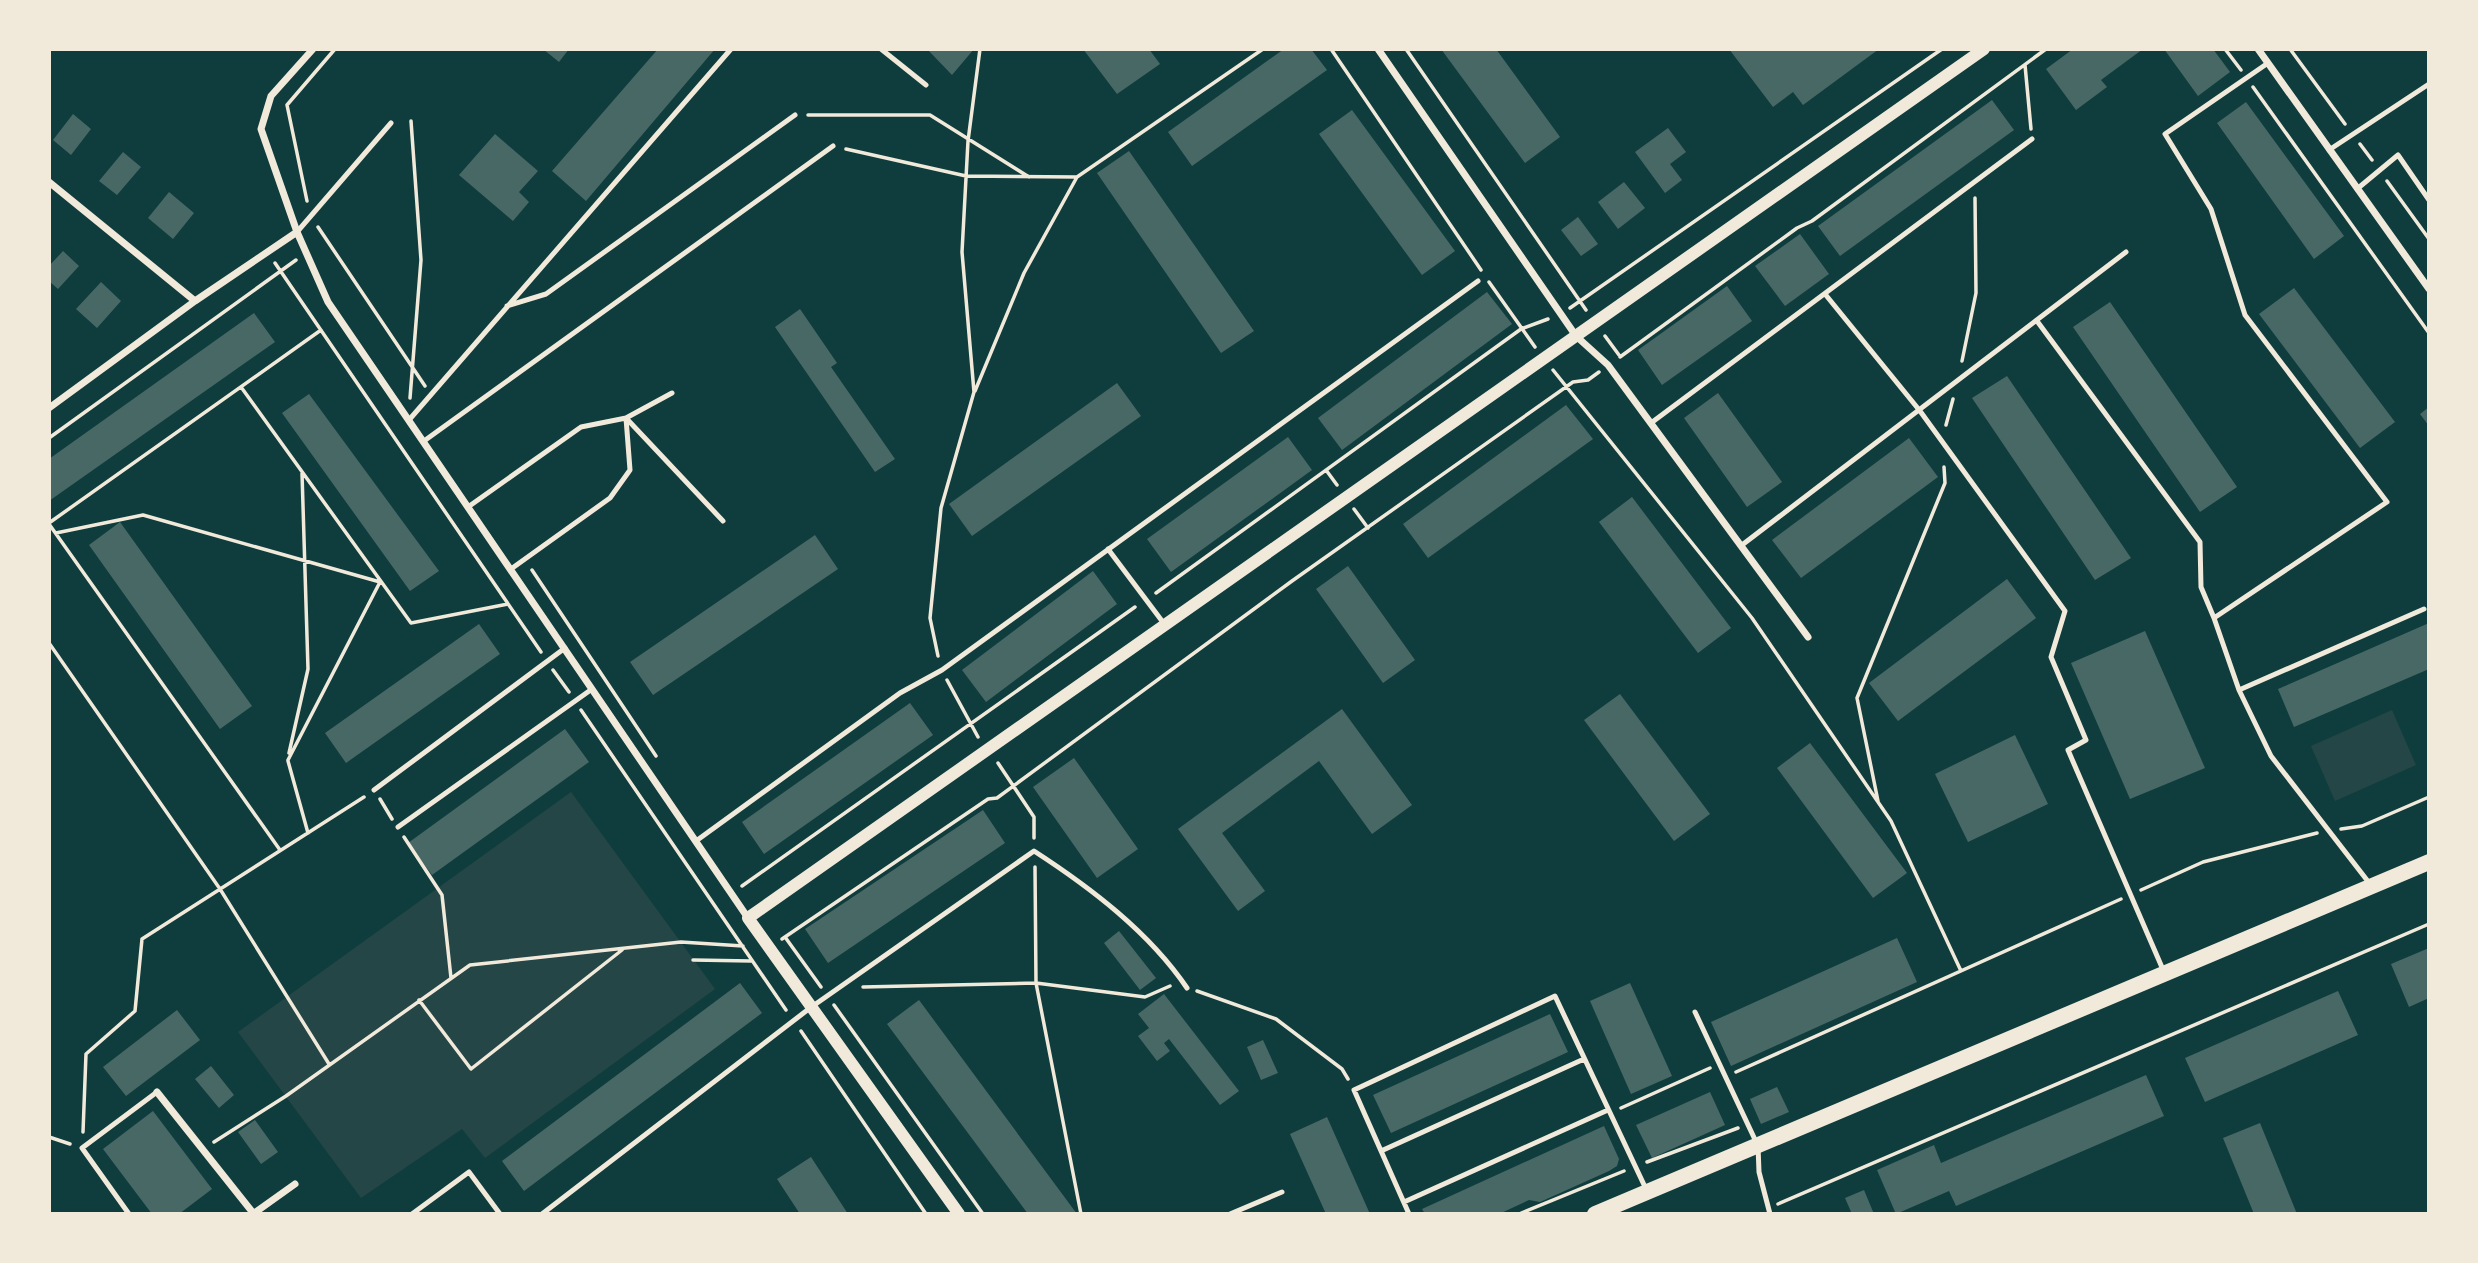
<svg xmlns="http://www.w3.org/2000/svg" width="2478" height="1263" font-family="'Fira Sans Condensed',sans-serif">
<style>
.green{fill:#244646}
.building{fill:#486865}
.lines{fill:none;stroke-linecap:round;stroke-linejoin:round}
.path{stroke:#f1e9da;stroke-width:3.5}
.service{stroke:#f1e9da;stroke-width:5}
.minor{stroke:#f1e9da;stroke-width:7}
.tertiary{stroke:#f1e9da;stroke-width:12}
.primary{stroke:#f1e9da;stroke-width:16}
</style>
<rect width="100%" height="100%" fill="#0f3d3e"/>
<path class="green" d="M2392,710L2416,765L2335,801L2311,746Z
M571,792L715,989L485,1158L462,1129L361,1198L238,1032Z"/>
<path class="building" d="M543,49H569L559,62Z
M658,49H715L586,201L552,171Z
M927,49H974L952,75Z
M1083,49H1149L1160,64L1117,94Z
M1284,49H1311L1327,70L1192,166L1168,132Z
M1441,49H1496L1560,137L1525,163Z
M1729,49H1879L1803,105L1793,92L1773,107Z
M2073,49H2143L2101,80L2107,87L2076,110L2046,69Z
M2164,49H2213L2230,72L2198,96Z
M1992,100L2014,130L1840,256L1818,226Z
M2246,102L2344,236L2314,259L2217,123Z
M1352,110L1455,251L1422,275L1319,134Z
M73,114L91,129L71,155L53,140Z
M1668,128L1686,152L1670,164L1682,180L1665,193L1635,152Z
M495,134L538,171L519,192L529,202L513,221L459,175Z
M1129,151L1254,331L1221,353L1097,173Z
M123,152L141,167L117,195L99,181Z
M1624,182L1645,208L1618,229L1598,202Z
M169,192L194,213L173,239L148,218Z
M1578,217L1598,244L1581,256L1561,230Z
M1800,234L1829,274L1785,306L1755,266Z
M63,251L79,266L58,289L49,281V266Z
M101,282L121,301L97,328L76,309Z
M1727,286L1752,321L1662,385L1638,350Z
M2294,288L2395,422L2360,448L2259,314Z
M1487,292L1512,324L1342,450L1318,418Z
M2110,302L2237,487L2200,512L2073,327Z
M800,309L837,363L831,367L895,459L875,472L775,327Z
M254,313L275,342L49,501V459Z
M2007,376L2131,558L2095,580L1972,398Z
M1117,383L1141,416L972,536L949,504Z
M1718,393L1782,482L1747,507L1684,418Z
M309,394L439,571L410,591L282,413Z
M1566,405L1593,439L1428,558L1403,524Z
M2429,407V426L2420,414Z
M1288,437L1312,470L1171,572L1147,539Z
M1909,438L1938,477L1801,578L1772,540Z
M1632,497L1731,628L1698,653L1599,522Z
M120,522L252,706L220,729L89,545Z
M815,535L838,569L653,695L630,662Z
M1348,566L1415,660L1383,683L1316,589Z
M1093,571L1117,604L986,702L962,670Z
M2007,579L2036,618L1898,721L1869,683Z
M2429,623V669L2294,727L2278,689Z
M479,624L500,654L346,763L325,733Z
M2145,631L2205,768L2130,799L2071,663Z
M1620,694L1710,814L1674,841L1584,720Z
M910,703L933,735L764,854L742,822Z
M1342,709L1412,805L1372,834L1319,761L1222,833L1265,891L1238,911L1178,829Z
M565,729L589,762L432,875L408,843Z
M2015,735L2048,804L1968,842L1935,774Z
M1810,743L1907,873L1873,898L1777,768Z
M1074,758L1138,849L1097,878L1033,787Z
M983,810L1005,843L828,963L805,929Z
M1119,931L1156,978L1140,990L1104,943Z
M1897,938L1917,982L1731,1066L1711,1022Z
M2429,948V998L2409,1007L2391,964Z
M740,983L762,1013L524,1191L502,1161Z
M1630,983L1672,1076L1631,1094L1590,1001Z
M2338,991L2358,1035L2205,1102L2185,1058Z
M1164,994L1239,1091L1220,1105L1169,1039L1164,1043L1170,1051L1157,1061L1138,1036L1149,1028L1138,1014Z
M919,1000L1077,1214H1028L887,1024Z
M177,1010L200,1040L126,1096L103,1067Z
M1550,1014L1568,1052L1391,1133L1373,1095Z
M1263,1040L1278,1073L1261,1080L1247,1047Z
M211,1066L234,1095L219,1108L195,1079Z
M2146,1075L2164,1116L1956,1206L1949,1191L1896,1214L1877,1170L1934,1145L1941,1163Z
M1777,1087L1789,1112L1761,1124L1750,1099Z
M1710,1092L1725,1125L1652,1158L1636,1125Z
M153,1111L212,1189L179,1214H152L103,1149Z
M1327,1117L1370,1214H1326L1290,1134Z
M255,1120L278,1152L261,1164L238,1132Z
M2260,1123L2297,1214H2254L2223,1138Z
M1604,1126L1619,1159L1617,1166L1609,1171L1540,1202L1529,1200L1499,1214H1425L1422,1209Z
M811,1157L848,1214H800L777,1179Z
M1864,1190L1874,1214H1852L1845,1198Z"/>
<g class="lines">
<path class="path" d="M1331,49L1481,270
M1406,49L1586,310
M2225,49L2241,70
M2290,49L2345,124
M2025,65L2031,129
M2253,87L2429,333
M808,115H930L1029,177
M2360,144L2372,160
M846,149L966,176L1076,177
M2387,181L2429,239
M307,201L287,105L335,49
M318,227L425,386
M275,263L541,652
M1489,282L1535,347
M1570,308L1942,49
M1605,336L1619,355
M1620,357L1797,228L1812,221L2046,49
M1962,361L1976,293L1975,198
M1553,370L1752,618L1891,821L1961,971
M241,387L411,623L508,604
M975,391L1024,273L1077,177L1263,49
M410,398L421,260L411,121
M1946,425L1953,399
M49,438L296,260
M1326,470L1337,485
M1354,509L1368,528
M49,523L321,330
M49,524L280,850
M56,533L143,515L380,582L288,760
M532,570L656,756
M1156,593L1521,329L1548,319
M49,643L220,889L329,1064
M938,656L930,618L941,508L974,392L962,252L968,141L980,49
M553,670L569,692
M947,680L978,737
M581,710L786,1010
M289,753L308,669L302,473
M288,761L308,833
M998,763L1034,817V838
M380,799L392,819
M1878,801L1857,698L1945,483L1944,467
M2341,829L2362,826L2429,797
M404,837L442,895L451,978
M1035,867L1036,983L1081,1214
M742,886L1135,607
M2141,890L2203,862L2317,833
M785,937L821,987
M782,939L988,799L997,798L1292,581L1573,382L1588,380L1599,372
M693,960L751,961
M863,987L1036,983L1145,997L1170,986
M1197,991L1276,1019L1342,1069L1348,1079
M419,1000L471,1069L622,950
M834,1005L983,1214
M801,1031L926,1214
M1736,1072L2121,899
M1621,1108L1710,1068
M83,1132L86,1054L135,1011L142,939L364,797
M49,1137L70,1144
M214,1142L286,1096L470,965L681,942L743,946
M1647,1162L1738,1128
M1778,1204L2429,924
M1519,1214L1624,1171"/>
<path class="service" d="M881,49L926,85
M2329,150L2429,84
M2357,189L2398,155L2429,200
M297,232L391,123
M1825,294L1920,411L2065,611L2051,657L2086,740L2068,750L2164,972
M507,306L546,294L795,115
M2037,321L2200,542L2201,587L2214,618L2387,502L2245,315L2211,209L2165,134L2268,63
M409,420L731,49
M1651,423L2032,139
M424,441L833,146
M468,507L581,427L626,418L672,393
M1742,545L2126,252
M1108,549L1165,625
M511,569L610,498L630,470L626,418L723,521
M2214,618L2239,690L2271,756L2370,884
M2239,690L2424,609
M374,790L565,648
M398,827L592,689
M696,841L900,693L942,670L1478,281
M1695,1012L1758,1146L1759,1172L1770,1214
M1381,1151L1584,1059
M1404,1202L1608,1110
M129,1214L82,1148L157,1092
M412,1214L469,1172L500,1214
M542,1214L810,1008L1034,851C1091,888 1149,932 1187,988
M1230,1214L1282,1192
M1409,1214L1354,1090L1555,996L1646,1189"/>
<path class="minor" d="M313,49L271,96L261,129L297,232L328,302L748,918
M1378,49L1576,336L1608,365L1808,637
M2258,49L2429,289
M49,182L195,301
M49,408L195,301L297,232
M157,1092L254,1214
M253,1214L295,1184"/>
<path class="tertiary" d="M959,1214L748,918L1984,49"/>
<path class="primary" d="M1595,1214L2429,862"/>
</g>
<rect width="2478" height="1263" fill="none" stroke="#f1e9da" stroke-width="102"/>
</svg>
